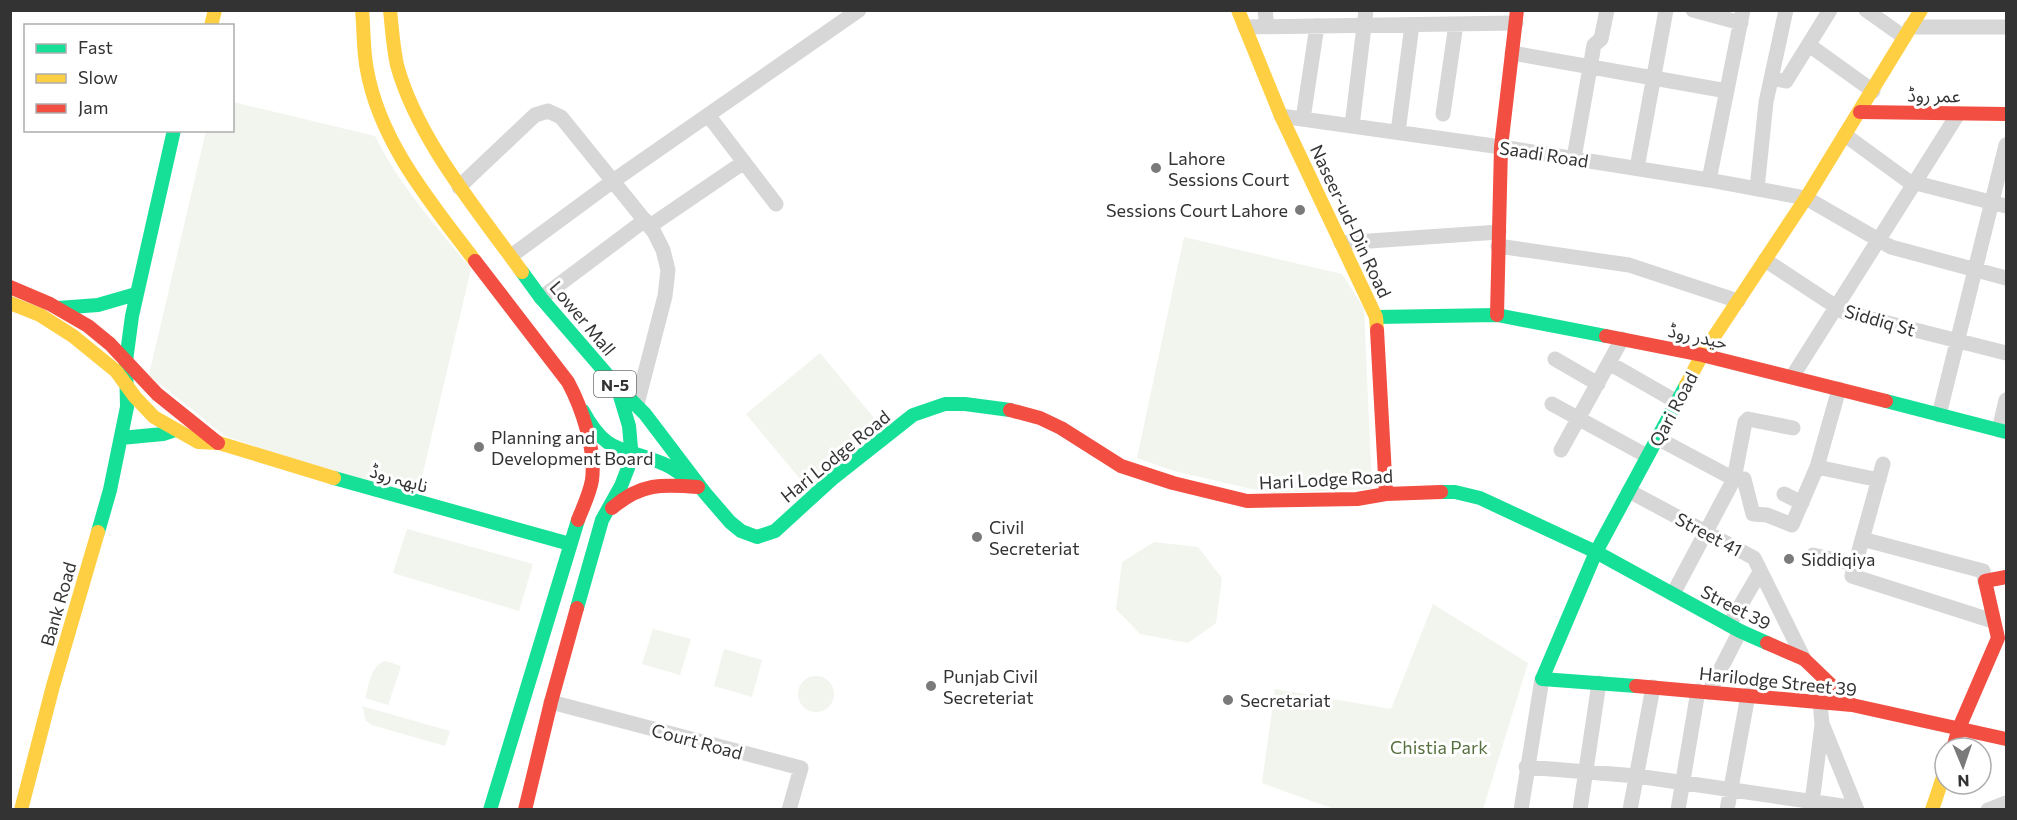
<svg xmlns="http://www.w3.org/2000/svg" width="2017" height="820" font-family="Commissioner,'Noto Sans Arabic',sans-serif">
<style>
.green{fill:#f1f5ed}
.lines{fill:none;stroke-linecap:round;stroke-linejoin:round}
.street{stroke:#d7d7d7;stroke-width:15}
.fast{stroke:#16e098;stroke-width:14}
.slow{stroke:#ffcf43;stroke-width:14}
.jam{stroke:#f24e42;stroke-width:14}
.poi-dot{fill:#7a7a7a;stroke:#fff;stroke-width:2}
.labels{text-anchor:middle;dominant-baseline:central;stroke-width:6;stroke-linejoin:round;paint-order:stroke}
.shield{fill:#fff;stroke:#707070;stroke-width:1.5}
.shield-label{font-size:16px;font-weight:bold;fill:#333}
.street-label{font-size:18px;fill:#333;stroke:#fff}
.poi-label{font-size:18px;fill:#333;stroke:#fff;text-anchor:start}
.park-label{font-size:18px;fill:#56703f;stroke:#fff}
</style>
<rect width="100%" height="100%" fill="#fff"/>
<path class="green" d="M233,102L375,136C399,185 437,227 471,269L416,502L225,436L149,375L206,131L232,130Z
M1184,237L1342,274L1364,308L1372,489L1274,493L1247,488L1174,471L1137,458Z
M820,353L884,430L810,491L746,414Z
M407,529L533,564L519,611L393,573Z
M1154,542L1198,547L1222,578L1216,623L1188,643L1140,634L1116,609L1122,562Z
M1433,604L1528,663L1483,809H1334L1262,783L1275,689L1391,709Z
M653,629L691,639L680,675L642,664Z
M724,649L762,660L752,697L714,686Z
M386,661L401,666L388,705L365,698C369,686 371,663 386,661Z
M798 694a18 18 0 1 1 36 0a18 18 0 1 1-36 0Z
M362,706L450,731L445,746L372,725L366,721Z"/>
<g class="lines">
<path class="street" d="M1265,10L1267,27
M1693,10L1741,23
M1866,10L1904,37
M1245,27L1516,23
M1910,27H2006
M1809,45L1873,91
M1512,53L1727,91
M1772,78L1786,81L1830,10
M1443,114L1456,24
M708,115L776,204
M1281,116L1501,147L1709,180L1806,198L1891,247L2006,278
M1303,119L1317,26
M1352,126L1366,10
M1398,132L1412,25
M1845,135L1908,181L2006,206
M1574,158L1594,45L1601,39L1607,10
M1637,168L1666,10
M1709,180L1743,10
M459,187L535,115L548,111L561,117L654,232L663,250L668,270L665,296L637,404
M1757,189L1766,102L1786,10
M650,226L744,162
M1341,243L1499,232
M1498,246L1629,265L1738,301
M511,256L613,181L859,10
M1765,260L1844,312L2006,353
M541,298L645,220
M1555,359L1598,384
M1609,363L1677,402
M1792,377L1958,114
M1839,389L1817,467L1879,480
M1552,404L1647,456
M1939,415L2006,145
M1793,428L1748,419L1745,422L1734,479H1744L1753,514L1767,515L1792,525L1817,467
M1999,430L2006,400
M1657,438L1734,479L1673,594
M1561,450L1622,339
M1883,464L1852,576L1993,621
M1629,491L1754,558L1804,659
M1784,494L1802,503
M1862,539L1983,571L1985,581
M1813,555L1855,564
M1729,625L1760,572
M1709,692L1740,631
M551,702L801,768L789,810
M1823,726L1857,810
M1526,767L1637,776L1856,808
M1521,810L1542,679
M1580,810L1599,683
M1630,810L1653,687
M1678,810L1698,691
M1727,810L1748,695
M1811,810L1822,725L1820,701
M1988,810L2006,803"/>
<path class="fast" d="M522,272L541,298L617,386L629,426L631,448L628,468L621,486L602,520L577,608
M58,308L98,305L136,294
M1376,317L1497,315L1606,336
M617,386L645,414L705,493L730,522L741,531L757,537L775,531L832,479L913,415L945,404H965L1010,410
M1886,401L2006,432
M583,411C607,456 623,446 664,464C672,467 680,474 688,479
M121,438L163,434L175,430
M334,478L570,544
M1441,492H1455L1480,498L1596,552L1740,631L1767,643
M98,532L110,490L127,407L126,361L132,316L174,130
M1636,686L1542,679L1596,552L1686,385
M490,810L578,520"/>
<path class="slow" d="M362,10C364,30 363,50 367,70C380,143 432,204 475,261
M390,10C392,28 393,47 397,65C417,139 478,211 522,272
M1238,10L1281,116L1376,317L1377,330
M211,26L215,10
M10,303L40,315L73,336L116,371L135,397L154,417L198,442L219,443L334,478
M1686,385L1702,355L1806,198L1921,10
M21,810L53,686L98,532
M1932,810L1945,771"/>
<path class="jam" d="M1860,112L2006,114
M475,261L568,382C582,408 596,450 592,480C590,493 583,507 578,520
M10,287L50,304L88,326L110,344L157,394L218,443
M1497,315L1501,147L1517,10
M1377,330L1386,494
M1606,336L1702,355L1886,401
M1010,410L1040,418L1061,428L1121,466L1173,483L1247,501L1357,499L1386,494L1441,492
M612,508C641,483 662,484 698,487
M1767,643L1804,659L1852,705
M1636,686L1852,705L2006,739
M1953,748L1959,728L1998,638L1985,581L2006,577
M525,810L551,702L577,608"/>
</g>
<g class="poi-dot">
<circle cx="1156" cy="168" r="6"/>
<circle cx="1300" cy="210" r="6"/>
<circle cx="479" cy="447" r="6"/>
<circle cx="977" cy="537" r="6"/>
<circle cx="1789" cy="559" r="6"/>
<circle cx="931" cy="686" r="6"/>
<circle cx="1228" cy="700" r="6"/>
</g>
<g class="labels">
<rect class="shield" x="594" y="371" width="42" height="26" rx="4.5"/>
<g class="shield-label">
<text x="615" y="384">N-5</text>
</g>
<g class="street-label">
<text transform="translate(1934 95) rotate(1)">عمر روڈ</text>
<text transform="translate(1544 154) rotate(9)">Saadi Road</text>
<text transform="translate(1351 221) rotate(65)">Naseer-ud-Din Road</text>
<text transform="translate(583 318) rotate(50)">Lower Mall</text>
<text transform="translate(1880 320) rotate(16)">Siddiq St</text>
<text transform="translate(1698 336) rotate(12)">حیدر روڈ</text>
<text transform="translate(1673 409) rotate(-62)">Qari Road</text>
<text transform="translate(835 456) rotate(-39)">Hari Lodge Road</text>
<text transform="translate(399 478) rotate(16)">نابھہ روڈ</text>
<text transform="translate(1326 479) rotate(-3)">Hari Lodge Road</text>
<text transform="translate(1709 534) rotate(28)">Street 41</text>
<text transform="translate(58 604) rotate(-74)">Bank Road</text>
<text transform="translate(1736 607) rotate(27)">Street 39</text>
<text transform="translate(1778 681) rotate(6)">Harilodge Street 39</text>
<text transform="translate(697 741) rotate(15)">Court Road</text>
</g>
<g class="poi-label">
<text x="1168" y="158">Lahore<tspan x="1168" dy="21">Sessions Court</tspan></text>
<text x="1288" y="210" text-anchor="end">Sessions Court Lahore</text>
<text x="491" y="437">Planning and<tspan x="491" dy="21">Development Board</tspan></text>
<text x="989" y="527">Civil<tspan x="989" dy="21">Secreteriat</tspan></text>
<text x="1801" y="559">Siddiqiya</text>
<text x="943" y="676">Punjab Civil<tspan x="943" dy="21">Secreteriat</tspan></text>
<text x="1240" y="700">Secretariat</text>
</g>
<g class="park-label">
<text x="1439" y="747">Chistia Park</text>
</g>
</g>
<rect width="2017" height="820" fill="none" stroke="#333333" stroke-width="24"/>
<rect x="24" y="24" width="210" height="108" fill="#ffffff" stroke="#adadad" stroke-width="1.5"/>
<rect x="36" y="44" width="30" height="9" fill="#16e098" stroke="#adadad" stroke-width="1.5"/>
<text x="78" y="54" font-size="18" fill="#333333">Fast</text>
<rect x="36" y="74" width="30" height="9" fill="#ffcf43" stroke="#adadad" stroke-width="1.5"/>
<text x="78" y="84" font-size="18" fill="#333333">Slow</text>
<rect x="36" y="104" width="30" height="9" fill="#f24e42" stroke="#adadad" stroke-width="1.5"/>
<text x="78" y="114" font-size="18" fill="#333333">Jam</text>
<g transform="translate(1963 766) rotate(178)"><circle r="28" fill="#ffffff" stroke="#adadad" stroke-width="1.5"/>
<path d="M0-4.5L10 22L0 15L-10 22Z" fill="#7a7a7a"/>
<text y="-9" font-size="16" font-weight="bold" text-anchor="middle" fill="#333333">N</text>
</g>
</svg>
